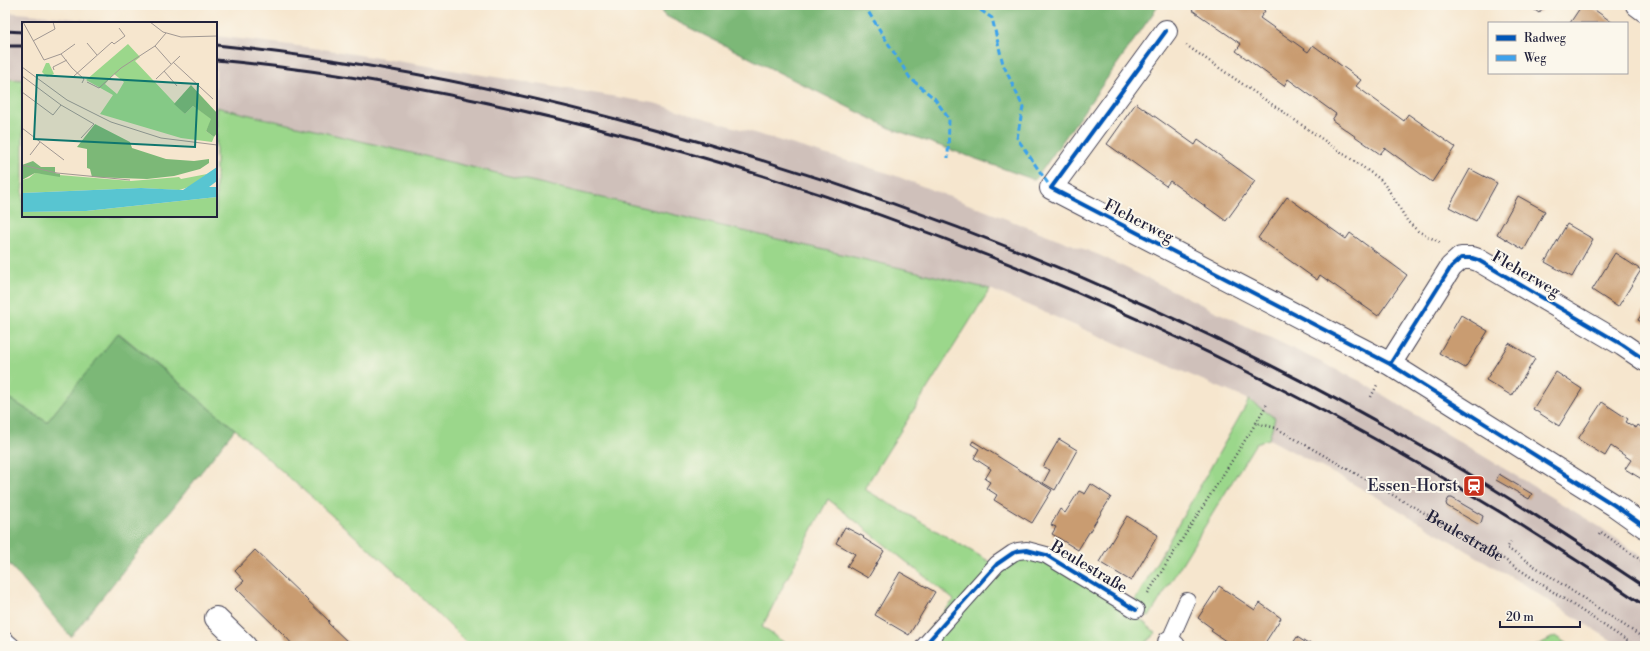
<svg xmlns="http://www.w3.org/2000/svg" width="1650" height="651" font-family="'Libre Bodoni',serif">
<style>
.industrial{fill:#cfc0ba}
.green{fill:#9bd78b;stroke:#5e7c63}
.forest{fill:#7cb877;stroke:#4f6d59}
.building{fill:#c99c71}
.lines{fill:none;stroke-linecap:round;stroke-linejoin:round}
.service-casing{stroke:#423f51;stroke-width:18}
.minor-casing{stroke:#423f51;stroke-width:24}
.path{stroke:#423f51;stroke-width:2.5;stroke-dasharray:1 3;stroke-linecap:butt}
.service{stroke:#fff;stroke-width:16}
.minor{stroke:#fff;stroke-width:22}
.rail{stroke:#22223b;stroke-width:3}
.quiet{stroke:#3ea2ec;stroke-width:3;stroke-dasharray:6 3;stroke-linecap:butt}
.cycleway-casing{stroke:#fbf7ec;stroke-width:6}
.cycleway{stroke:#0057b8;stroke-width:4}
.labels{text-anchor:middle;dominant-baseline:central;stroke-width:4;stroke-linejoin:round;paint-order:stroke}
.street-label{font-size:16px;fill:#22223b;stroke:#fbf7ec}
.poi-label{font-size:16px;fill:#22223b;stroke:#fbf7ec;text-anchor:end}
.inset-road{fill:none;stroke:#a19893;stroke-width:1}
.view{fill:#0f766e;fill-opacity:0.15;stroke:#0f766e;stroke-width:2}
.inset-edge{fill:none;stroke:#22223b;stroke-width:2}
</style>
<rect width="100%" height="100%" fill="#fbf7ec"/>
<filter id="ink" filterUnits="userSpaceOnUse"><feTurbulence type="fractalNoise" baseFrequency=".025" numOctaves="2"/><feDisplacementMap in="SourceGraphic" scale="8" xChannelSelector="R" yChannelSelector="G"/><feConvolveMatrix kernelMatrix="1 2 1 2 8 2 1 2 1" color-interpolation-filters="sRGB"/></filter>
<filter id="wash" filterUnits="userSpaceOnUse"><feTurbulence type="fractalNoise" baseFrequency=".012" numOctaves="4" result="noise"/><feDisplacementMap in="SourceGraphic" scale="16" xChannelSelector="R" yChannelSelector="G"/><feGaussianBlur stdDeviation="0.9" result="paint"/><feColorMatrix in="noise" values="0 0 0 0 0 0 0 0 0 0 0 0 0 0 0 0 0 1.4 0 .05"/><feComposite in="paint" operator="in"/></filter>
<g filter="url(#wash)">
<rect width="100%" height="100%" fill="#f6e6ce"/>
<path class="industrial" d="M5,12L50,16L110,23H23V80L5,79Z
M216,36L329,50L654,103L891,174L1099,255L1360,381L1600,527L1645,559V646H1620L1521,583L1370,493L1269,439L1275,418L1249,400L990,289L216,107Z"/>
<path class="green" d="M5,79L23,80V216H216V107L990,289L864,489L999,567L1027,552L1130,610L1156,633L1142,646H915L954,600L828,499L762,627L789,646H470L404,580L235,429L119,333L47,422L5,396Z
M1249,400L1275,418L1269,439L1256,443L1149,617L1133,604Z
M1555,636L1570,646H1536Z"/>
<path class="forest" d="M660,5H1159L1035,180L890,128L664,15Z
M118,333L235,429L71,637L5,559V396L47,422Z"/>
<g id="blocks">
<path class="building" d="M1196,5H1257L1265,11L1260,18L1308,52L1313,45L1361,80L1356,86L1404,121L1408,114L1455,147L1432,182L1385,148L1380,154L1332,120L1336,114L1288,79L1284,86L1236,51L1241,44L1192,10Z
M1528,5H1545L1539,13Z
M1582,5H1588L1613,23H1570Z
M1136,103L1195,145L1198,140L1255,181L1226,221L1170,181L1166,186L1107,144Z
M1470,169L1497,183L1476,221L1449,207Z
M1518,196L1545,211L1524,250L1497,234Z
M1287,197L1346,239L1350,233L1407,275L1378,316L1320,275L1317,280L1258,238Z
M1567,224L1593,239L1572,277L1545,262Z
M1615,253L1641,270L1618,307L1592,290Z
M1645,309V324L1638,320Z
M1461,315L1488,331L1465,368L1439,353Z
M1509,343L1535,359L1512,396L1486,380Z
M1556,372L1582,389L1559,426L1533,409Z
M1602,402L1628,419L1626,422L1636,428L1638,425L1645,430V481L1625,469L1631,460L1611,446L1605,456L1578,439Z
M1059,439L1077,450L1055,490L1043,483L1050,470L1043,467Z
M973,441L1052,490L1032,523L994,500L997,495L986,488L990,482L985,479L991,469L974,458L979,449L971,444Z
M1499,474L1532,494L1529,499L1496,480Z
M1091,484L1111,497L1078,550L1052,534L1056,527L1051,525L1060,509L1065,513L1079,491L1085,494Z
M1449,498H1452L1483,516L1481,523L1478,524L1447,506L1446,503Z
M1127,516L1158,535L1131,581L1099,562Z
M845,527L864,537L863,538L884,551L868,578L847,566L855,554L836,543Z
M255,550L329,621L328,623L352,646H294L284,635L236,588L244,581L235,571Z
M900,572L935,592L909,635L875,615Z
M1219,586L1255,610L1260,603L1281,618L1263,646H1233L1211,631L1213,629L1198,618Z
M1297,637L1308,644L1310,643L1315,646H1291Z"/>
</g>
</g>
<g filter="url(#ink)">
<use href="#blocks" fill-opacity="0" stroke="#423f51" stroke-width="1"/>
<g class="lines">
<g class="service-casing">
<path id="service" d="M5,640L12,646
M1169,642L1187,601
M924,646L997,564L1013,553L1018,551L1027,550L1046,555L1136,610"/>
</g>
<g class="minor-casing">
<path id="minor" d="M1637,5L1645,11
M1166,31L1051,188L1390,364L1614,505L1645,527
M1390,364L1451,267L1461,258H1472L1478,260L1623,345L1645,360
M216,618L245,646
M1169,642L1174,646"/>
</g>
<g class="path">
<path d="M1186,45L1380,179L1388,189L1408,222L1418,231L1441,243"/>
<path d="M1371,397L1377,385"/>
<path d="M1256,423L1267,404"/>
<path d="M1599,535L1601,532L1645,563"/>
<path d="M1511,542L1507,548L1645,639"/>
<path id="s1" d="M1148,593L1256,423L1276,428L1496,554L1635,646"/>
</g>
<use href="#service" class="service"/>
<use href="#minor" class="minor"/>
<path class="rail" d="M5,31L23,32
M216,45C360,60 502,88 642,126C925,201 1196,315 1449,462C1516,501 1580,544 1645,587
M5,46H23
M216,60C345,72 472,97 598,129C971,224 1327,388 1645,606"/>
<path class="quiet" d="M864,5L910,78L935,99L949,119L948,158
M973,5L992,18L1003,64L1023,107L1017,138L1051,188"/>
<g class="cycleway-casing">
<path id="cycleway" d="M1166,31L1051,188L1390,364L1614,505L1645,527
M1390,364L1451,267L1461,258H1472L1478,260L1623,345L1645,360
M924,646L997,564L1013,553L1018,551L1027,550L1046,555L1136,610"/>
</g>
<use href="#cycleway" class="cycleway"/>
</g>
</g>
<defs>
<g id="station-square" transform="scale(1.15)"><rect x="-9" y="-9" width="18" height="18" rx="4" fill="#c8321e" stroke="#fbf7ec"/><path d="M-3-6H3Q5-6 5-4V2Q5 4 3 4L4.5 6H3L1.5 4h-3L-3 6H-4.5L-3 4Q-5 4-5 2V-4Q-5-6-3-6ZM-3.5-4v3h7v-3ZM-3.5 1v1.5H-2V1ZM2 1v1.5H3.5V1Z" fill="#fff"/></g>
</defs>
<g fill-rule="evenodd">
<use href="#station-square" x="1474" y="486"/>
</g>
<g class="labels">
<g class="street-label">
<text transform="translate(1139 221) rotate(27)">Fleherweg</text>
<text transform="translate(1526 274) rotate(30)">Fleherweg</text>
<text stroke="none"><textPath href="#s1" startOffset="440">Beulestraße</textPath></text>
<text transform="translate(1089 567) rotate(31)">Beulestraße</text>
</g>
<g class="poi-label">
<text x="1458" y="486">Essen-Horst</text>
</g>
</g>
<g transform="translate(22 22)">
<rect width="195" height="195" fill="#f6e6ce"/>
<path d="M106,22L118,35L113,39L163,92L171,84L190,97L184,109L192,115L190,120L159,116L78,92L91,73L64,58ZM92,52L102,60L95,72L83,62ZM24,41H27L32,52L25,55L20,50ZM13,151L109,159L157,155L159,157L185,152L167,165L157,168L119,166L0,171V158L7,156ZM195,175V195H0V190L64,189Z" fill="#9bd78b" fill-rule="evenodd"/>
<path d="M169,63L195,91V111L192,115L184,109L189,97L171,84L163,92L152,82ZM73,102L108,120L110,126L144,137L172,139L187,137V141L178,147L152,154L125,157L70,155L68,147L65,146V127L55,125ZM11,139L19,145H33V151L38,152V155L13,151L0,158V143Z" fill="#7cb877"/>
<path d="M195,145V159L187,165H195V175L64,189L0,190V171L119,166L161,168Z" fill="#58c5d1"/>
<path class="inset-road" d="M1,0L22,38L39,32L53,22M128,0L141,10L159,15L195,14M11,19L33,7L31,0M65,21L75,33M133,24L149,42M39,32L50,46L62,57L60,61M151,40L191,77M0,45L45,78L89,100L139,116L195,123M32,48L31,45L45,38M142,49L155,64M0,54L39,83L72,102L59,116M52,54L90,20L92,22L103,14L97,6M134,57L158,34M65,60L77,66L99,46L133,24L144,11M0,70L31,93L39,83M0,106L42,138M8,133L18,120M0,143L35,151L108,158"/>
<path class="view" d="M15,53L176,62L173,125L12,117Z"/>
<rect width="195" height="195" class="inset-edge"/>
</g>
<rect width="1650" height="651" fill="none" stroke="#fbf7ec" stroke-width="20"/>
<rect x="1488" y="22" width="140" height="52" fill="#fbf7ec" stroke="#a4a2a5"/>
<rect x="1496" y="35" width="20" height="6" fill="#0057b8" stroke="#a4a2a5"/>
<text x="1524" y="42" font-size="12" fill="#22223b">Radweg</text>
<rect x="1496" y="55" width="20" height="6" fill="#3ea2ec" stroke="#a4a2a5"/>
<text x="1524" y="62" font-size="12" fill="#22223b">Weg</text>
<path d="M1500 621v6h80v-6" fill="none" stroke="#22223b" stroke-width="2"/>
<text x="1506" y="621" font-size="12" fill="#22223b" stroke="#fbf7ec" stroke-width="3" paint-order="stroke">20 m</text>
</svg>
